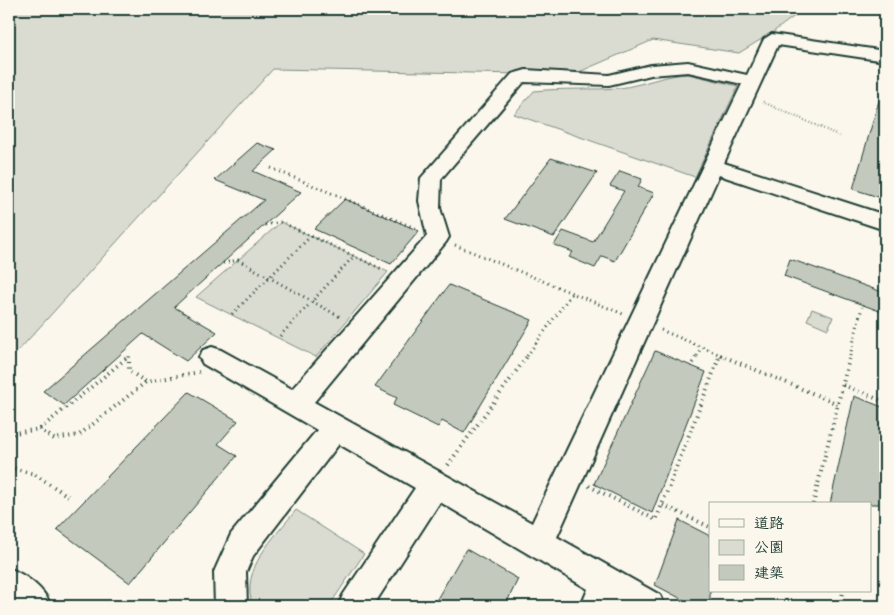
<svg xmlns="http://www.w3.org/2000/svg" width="894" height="615" font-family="'Comic Neue','LXGW WenKai TC',sans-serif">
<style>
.green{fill:#dbdcd1;stroke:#7d8c82}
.building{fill:#c4c9be;stroke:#1f3d34}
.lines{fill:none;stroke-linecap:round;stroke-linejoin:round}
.minor-casing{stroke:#1f3d34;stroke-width:4}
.path-far2{stroke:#1f3d34;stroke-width:2.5;stroke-dasharray:0.5 2.5;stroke-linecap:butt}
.path-far1{stroke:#1f3d34;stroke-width:3;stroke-dasharray:1 4;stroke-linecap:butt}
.path{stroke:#1f3d34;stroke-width:4;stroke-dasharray:1 4.5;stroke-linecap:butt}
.minor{fill:#fbf7ec;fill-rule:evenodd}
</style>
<rect width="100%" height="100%" fill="#fbf7ec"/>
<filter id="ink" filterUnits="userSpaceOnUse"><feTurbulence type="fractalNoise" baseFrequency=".02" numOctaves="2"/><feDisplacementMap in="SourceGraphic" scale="10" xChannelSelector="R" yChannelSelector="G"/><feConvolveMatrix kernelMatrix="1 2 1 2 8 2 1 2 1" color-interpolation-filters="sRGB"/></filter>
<g filter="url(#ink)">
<path class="green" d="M9,9H804L773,32L739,53L653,40L572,75L273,69L9,361Z
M688,74L738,86L695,177L514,114L534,91C563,88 591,90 620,88C643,85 664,75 688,74Z
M281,222L388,272L316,357L196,297Z
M812,309L833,317L828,329L807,320Z
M296,510L364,554L329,606H253C239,569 275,537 296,510Z"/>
<path class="building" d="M881,94L885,95V199L853,189Z
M257,143L276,150L253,171L301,192L174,307L217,332L186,361L143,334L64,405L43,391L264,200L215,180Z
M551,158L597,173L554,237L505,219Z
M620,171L642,179L638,187L654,193L615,261L602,256L595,268L569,257L573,252L554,245L563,231L593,242L624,191L610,186Z
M345,199L419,231L391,264L314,229Z
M790,259L885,293V313L784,276Z
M449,285L532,320L464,433L442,421L438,427L393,405L397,398L375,387Z
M655,351L706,372L652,513L594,484Z
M189,392L238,421L218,444L237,456L130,583L57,529Z
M854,396L885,408V504H830Z
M679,520L710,536V606H695L655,585Z
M466,549L518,579L505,606H433Z"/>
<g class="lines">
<g class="minor-casing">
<path id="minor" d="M772,34L885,51V61L778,45L724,163L885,215V230L719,175L557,537L660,595L665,606H618L615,604L614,606H581L588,589L440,502L373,606H338L343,595L415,488L339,444L253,556L246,572L247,606H215L214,572L231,534L317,430L203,364L199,357L203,350L212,347L221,350L292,389L427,236L419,201L421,178L512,74L526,70L609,75L651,65L688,62L747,75L764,39ZM688,72L742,84L532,523L314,402L446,242L449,237L440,208L441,179L524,82L609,85L651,75Z
M9,568C26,575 45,589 51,606L9,605Z"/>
</g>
<path class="path-far2" d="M763,102L840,136"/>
<path class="path-far1" d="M271,168L415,228
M265,225L281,222L384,270
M455,245L623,314
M223,263L238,260L342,318
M232,314L311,236
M661,330L723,356
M280,336L354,256
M527,356L572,293
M697,356L701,347
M850,356L862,307"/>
<path class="path" d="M720,355L838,404
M693,363L697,355
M843,385L885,402
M40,429L129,356V371L146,382
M9,438L14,433L40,429L54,439L79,435L146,382L199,372
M448,465L528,355
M9,467L34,474L68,496
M589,486L656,520L720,355
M813,504L850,355
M663,505L710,527
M841,606L843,591"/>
<use href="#minor" class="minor"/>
</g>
</g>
<rect width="894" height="615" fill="none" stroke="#fbf7ec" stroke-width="30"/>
<rect x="15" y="15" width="864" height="585" fill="none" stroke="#1f3d34" stroke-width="2" filter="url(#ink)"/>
<rect x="709" y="502" width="162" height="90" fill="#fbf7ec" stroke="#a3ada2"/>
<rect x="719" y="519" width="25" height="8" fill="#fbf7ec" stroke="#a3ada2"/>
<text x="754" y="528" font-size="15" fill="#1f3d34">道路</text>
<rect x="719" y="540" width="25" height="15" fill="#dbdcd1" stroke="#a3ada2"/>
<text x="754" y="552" font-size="15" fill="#1f3d34">公園</text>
<rect x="719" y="565" width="25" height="15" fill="#c4c9be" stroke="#a3ada2"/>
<text x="754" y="578" font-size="15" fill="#1f3d34">建築</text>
</svg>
